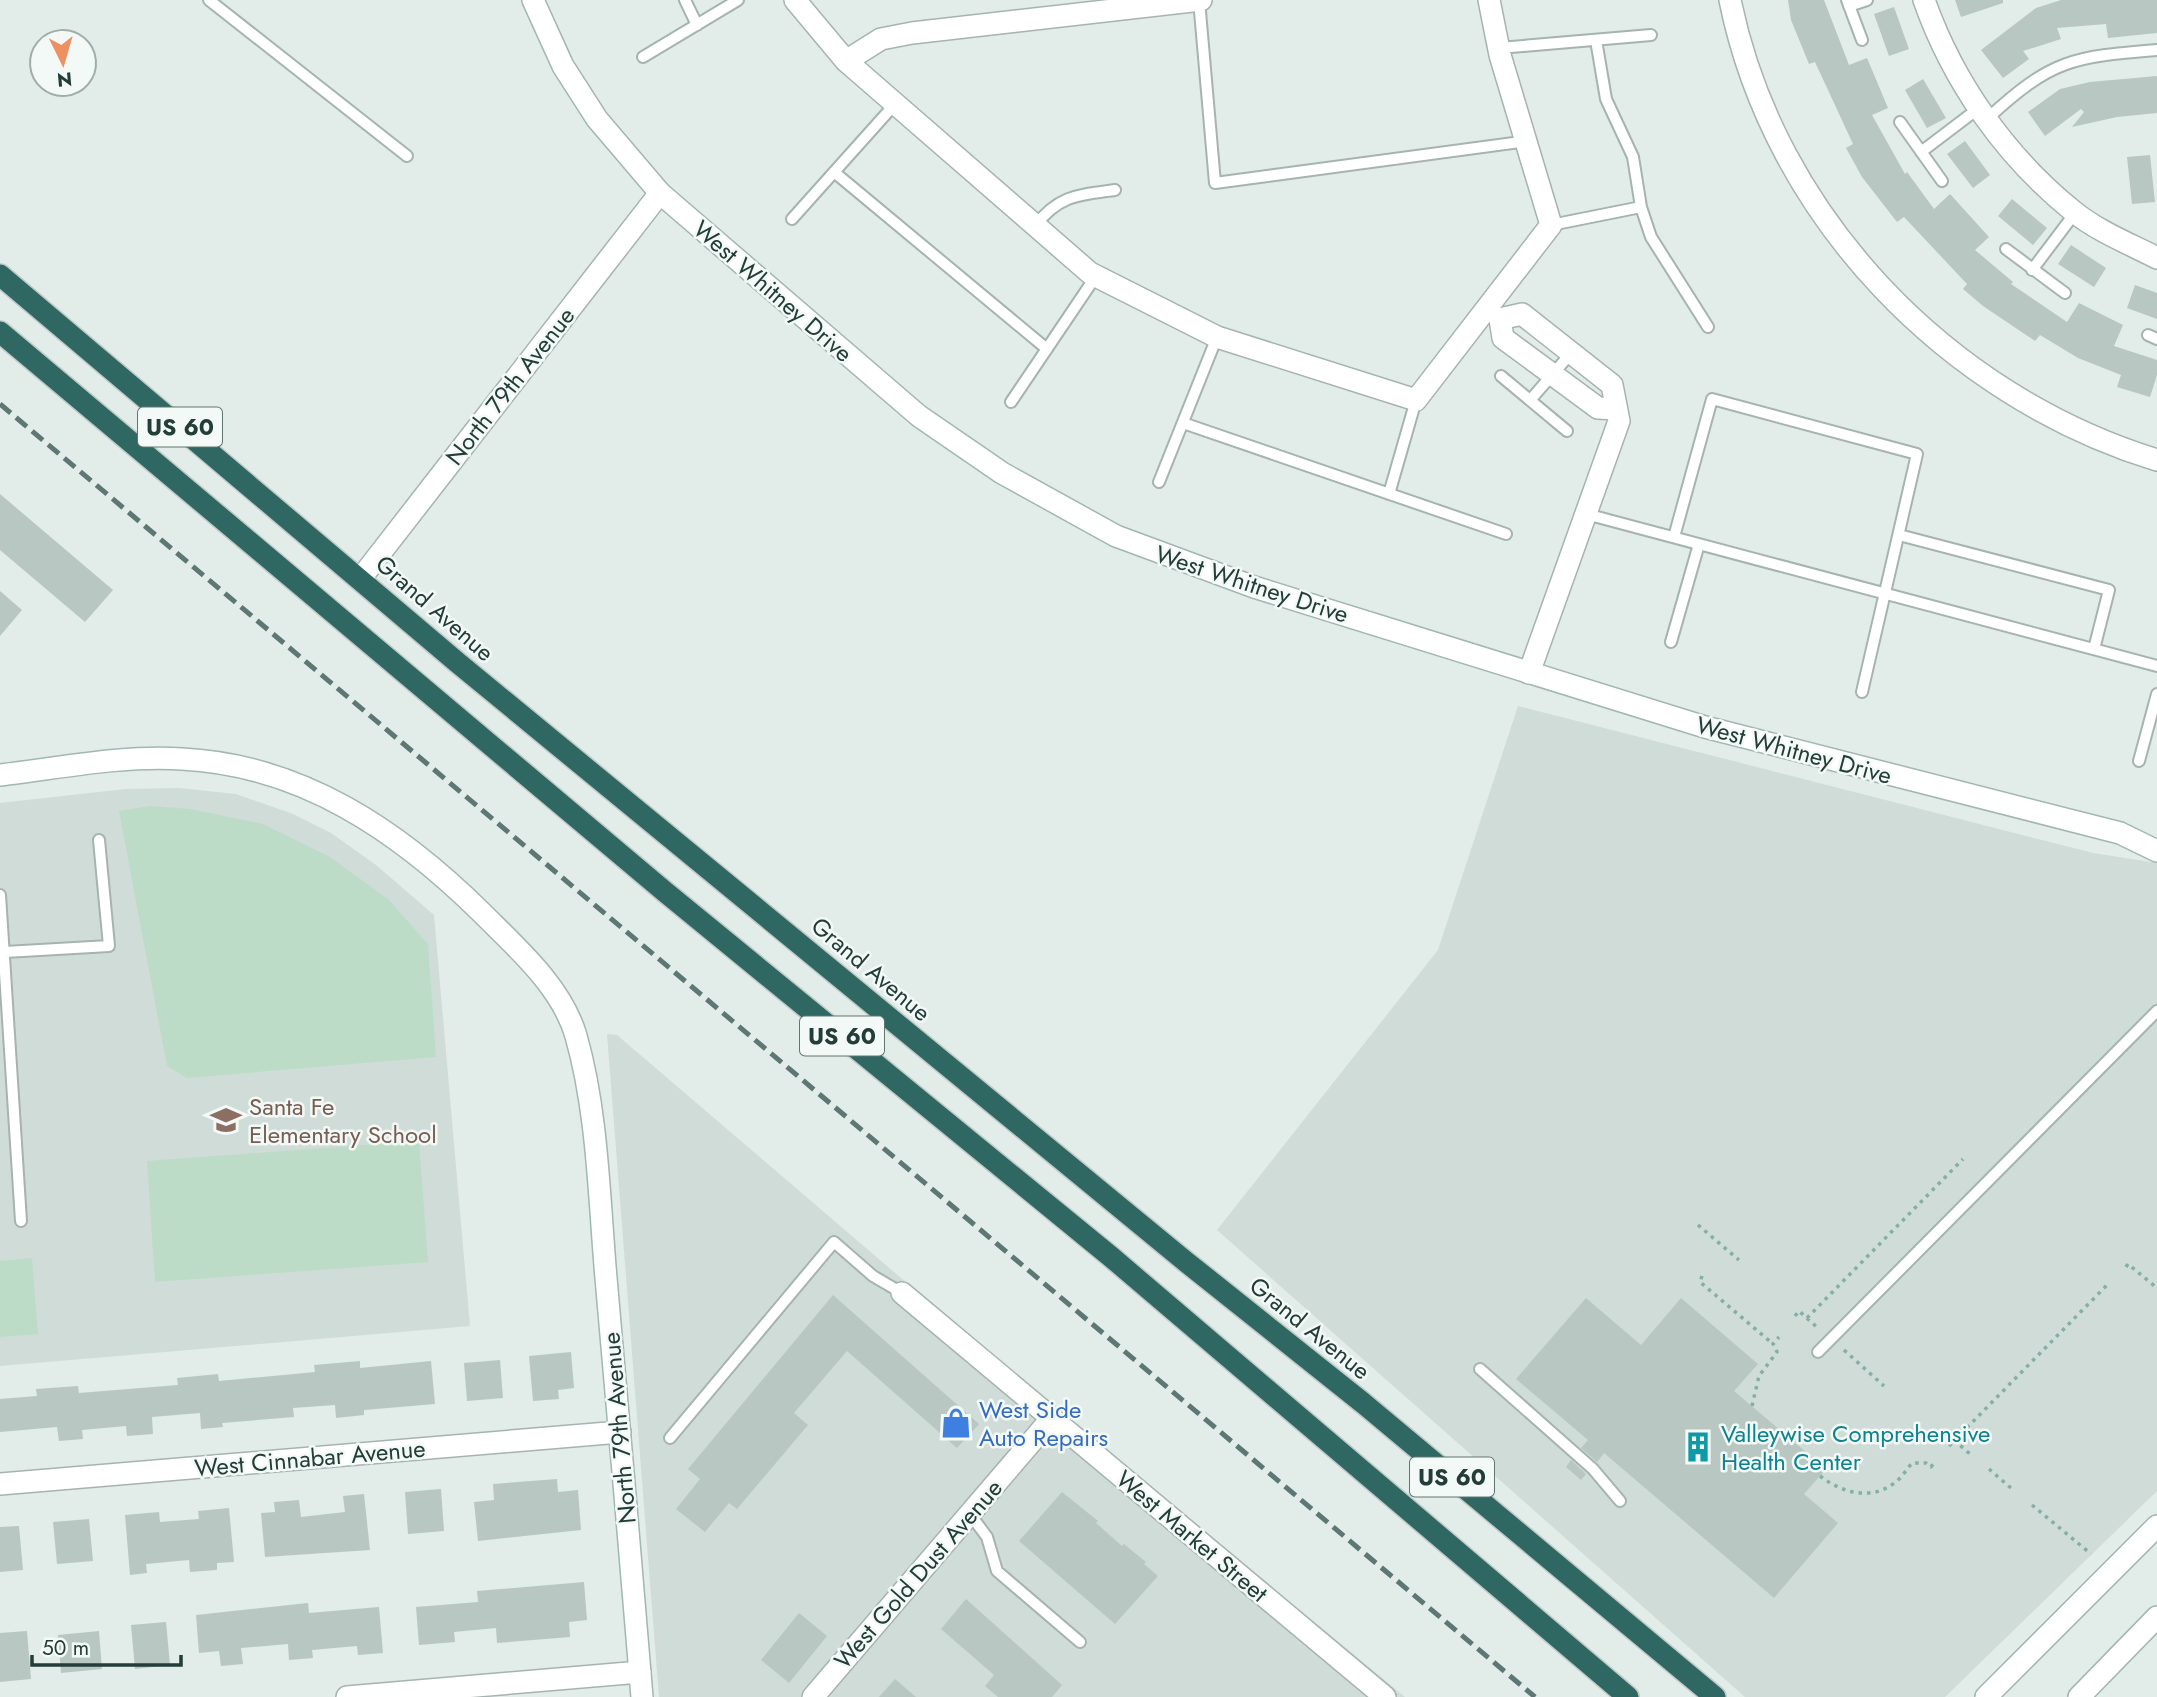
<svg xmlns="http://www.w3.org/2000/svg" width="2157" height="1697" font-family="Jost,sans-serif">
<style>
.built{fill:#d0dcd8}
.green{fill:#bcdcc8}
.building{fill:#b8c7c2}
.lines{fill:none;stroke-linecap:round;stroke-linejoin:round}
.lane-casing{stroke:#a5b4b0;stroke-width:14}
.street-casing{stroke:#a5b4b0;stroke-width:24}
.secondary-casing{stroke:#a1b7b2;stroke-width:24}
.highway-casing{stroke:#c1c9c7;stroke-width:24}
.path{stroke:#84afa6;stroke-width:3.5;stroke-dasharray:3.5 5;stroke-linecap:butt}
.lane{stroke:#fff;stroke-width:10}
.street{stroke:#fff;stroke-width:21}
.secondary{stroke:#fff;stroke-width:21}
.highway{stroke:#2f6862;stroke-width:21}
.rail{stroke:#5d7874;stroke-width:5;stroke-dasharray:14 7;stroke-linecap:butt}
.labels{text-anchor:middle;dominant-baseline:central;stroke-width:5;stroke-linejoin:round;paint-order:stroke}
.shield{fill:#f3f9f6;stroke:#617571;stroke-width:2}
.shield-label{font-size:23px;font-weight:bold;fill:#233d38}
.street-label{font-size:24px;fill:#233d38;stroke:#f3f9f6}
.education-label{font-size:24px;fill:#785e54;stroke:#f3f9f6;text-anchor:start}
.shop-label{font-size:24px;fill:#366cbe;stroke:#f3f9f6;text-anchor:start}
.culture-label{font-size:24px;fill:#0d838f;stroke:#f3f9f6;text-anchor:start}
</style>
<rect width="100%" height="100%" fill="#e2ece9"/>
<path class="built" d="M1518,706L2093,853L2157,863V1491L1945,1697H1745L1217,1230L1438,950Z
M179,788L236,794L293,814L331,833L376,865L434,915L470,1326L0,1366V803L126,789Z
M607,1034L617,1035L908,1284L1405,1697H659Z"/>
<path class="green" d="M150,806L190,809L263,824L330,857L388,899L428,944L436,1057L187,1078L167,1066L119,811Z
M419,1141L428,1262L155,1282L147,1161Z
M32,1258L38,1334L0,1337V1261Z"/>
<path class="building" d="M1788,0H1824L1849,65L1867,58L1888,108L1872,115L1905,174L1907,172L1934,209L1950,194L1989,237L1975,250L2013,282L2011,284L2067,322L2079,303L2123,325L2114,346L2157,360V375L2150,397L2117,387L2121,375L2078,358L2040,335L2035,341L1983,306L1963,289L1967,284L1904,217L1897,222L1862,177L1846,148L1853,144L1815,62L1809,64L1791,20Z
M1955,0H2003V3L1961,17Z
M2061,0H2157V33L2108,38L2106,24L2057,28L2061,39L2023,51L2029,59L2003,78L1981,50L2036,8Z
M1894,7L1909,49L1889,56L1874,14Z
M2157,76V113L2117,117L2072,127L2084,112L2081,109L2045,136L2028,112L2060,89L2090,82Z
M1923,79L1946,118L1927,128L1905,90Z
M1965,141L1990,175L1973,188L1947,154Z
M2150,155L2155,202L2132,204L2127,157Z
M2012,199L2047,228L2033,245L1998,216Z
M2071,245L2106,268L2094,287L2058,264Z
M2135,285L2157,293V319L2127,308Z
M0,494L113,590L85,622L0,550Z
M0,591L22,610L0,636Z
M833,1295L979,1424L957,1448L847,1351L794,1413L808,1425L737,1509L729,1503L705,1532L676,1509L700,1479L688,1469Z
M1586,1298L1641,1345L1681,1298L1758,1364L1734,1391L1826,1469L1804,1494L1838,1523L1774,1598L1604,1453L1597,1462L1581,1448L1588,1440L1516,1379Z
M571,1352L574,1388L558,1390L559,1399L533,1401L529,1356Z
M500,1360L503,1398L467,1401L464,1363Z
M360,1361V1368L431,1361L435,1404L364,1410V1415L336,1418L335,1405L293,1408L294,1417L222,1423L223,1427L201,1429L200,1413L152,1417L153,1434L127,1436L126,1426L82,1430L83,1439L59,1441L57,1427L0,1432V1399L37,1396L36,1389L78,1386L79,1393L178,1385L177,1378L218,1374L219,1381L315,1372L314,1365Z
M1571,1460L1586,1474L1581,1480L1566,1467Z
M557,1479L558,1492L578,1490L581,1530L478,1541L474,1502L494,1500L493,1484Z
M441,1489L444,1531L408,1534L405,1492Z
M1062,1492L1098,1521L1096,1523L1122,1546L1124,1544L1146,1562L1144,1564L1158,1576L1115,1624L1019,1541Z
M364,1494L370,1550L265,1557L261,1513L275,1512L274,1502L299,1500L301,1517L345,1512L343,1496Z
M229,1508L234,1562L217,1563V1570L190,1572L189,1560L146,1564L147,1573L130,1575L125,1515L159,1512L160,1522L199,1519L198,1511Z
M89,1519L93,1561L57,1564L53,1522Z
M19,1526L23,1570L0,1572V1527Z
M584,1582L587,1620L569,1622L570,1637L497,1643L496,1628L454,1632L455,1642L419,1645L416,1607L478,1602L477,1591Z
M966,1599L1062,1685L1052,1697H998L985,1686L994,1675L941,1629Z
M308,1603L309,1613L379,1607L383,1653L358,1655L357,1646L312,1650L313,1658L289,1660L288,1644L241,1648L243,1664L221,1666L219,1651L199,1653L196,1615Z
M799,1613L827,1636L789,1683L761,1660Z
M166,1622L170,1665L135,1669L131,1625Z
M27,1631L31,1679L0,1682V1633Z
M99,1631L102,1669L61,1673L58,1635Z
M895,1679L916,1697H879Z"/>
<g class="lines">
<g class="lane-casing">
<path id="lane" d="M209,0L407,156
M685,0L697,25
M1199,0L1215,183L1528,141
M1847,0L1862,40
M1849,6L1867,0
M1596,40L1606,99L1633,157L1641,207L1651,237L1708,327
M1499,48L1651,35
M643,57L738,0
M1987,119C2052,59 2072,57 2157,50
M1900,122L1942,181
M1921,152L1979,108
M834,172L1047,349
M792,219L895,104
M1551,225L1641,207
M1035,226C1059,195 1078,195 1115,190
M2006,249L2065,293
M2032,270L2075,213
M2148,335L2157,339
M1501,376L1567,431
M1532,398L1572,352
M1011,402L1096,276
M1183,423L1506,534
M1159,482L1217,337
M1389,494L1416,400
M1586,514L2157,666
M1899,535L2109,590L2094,649
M1674,537L1712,399L1917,454L1862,692
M1671,642L1699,544
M2139,761L2157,694
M0,895L21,1221
M5,952L109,946L99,840
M1818,1352L2157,1011
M1480,1369L1593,1469L1620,1501
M670,1438L834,1242L873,1276L902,1293
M970,1514L987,1537L997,1571L1080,1642"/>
</g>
<g class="street-casing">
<path id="street" d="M795,0L846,61L1090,273L1217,337L1416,400L1551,225L1500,55L1489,0
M1730,0C1774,217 1948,396 2157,460
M1924,0C1953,82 2005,156 2073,211C2097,231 2130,244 2157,258
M846,61L881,39L912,33L1201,0
M361,578L660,193
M1529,673L1619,421L1612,385L1522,314L1500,319L1503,338L1598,408L1616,409
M902,1293L1385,1697
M0,1484L620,1432
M347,1697L640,1672
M813,1697L1051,1419"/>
</g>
<g class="secondary-casing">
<path id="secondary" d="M533,0L563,66L597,119L660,193L919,416L1002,473L1116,536L1254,587L1705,727L2120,833L2157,851
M0,775C60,768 122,755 182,759C302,765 399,831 482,913C517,948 562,987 576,1036C598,1113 599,1199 606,1278C619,1418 630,1557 642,1697
M1986,1697L2157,1526
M2079,1697L2157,1617"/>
</g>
<g class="highway-casing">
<path id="highway" d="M0,275L458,663L1185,1261L1363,1403L1715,1697
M0,332L664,891L1110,1256L1628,1697"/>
</g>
<path class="path" d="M1698,1225L1739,1260
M2126,1267L2128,1264L2157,1288
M1702,1276L1700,1282L1773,1344
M1795,1316L1799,1311L1819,1329
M1807,1318L1963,1159
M1844,1350L1884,1386
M1752,1406L1759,1376L1777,1352L1773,1344L1779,1337
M1954,1440L1970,1454
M1949,1446L2109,1283
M1989,1469L2012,1489
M1820,1476C1841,1492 1869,1501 1893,1484C1901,1479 1906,1470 1912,1463H1926L1931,1467L1933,1464
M2032,1505L2091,1554"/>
<use href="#lane" class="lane"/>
<use href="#street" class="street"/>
<use href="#secondary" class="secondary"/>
<use href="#highway" class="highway"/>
<path class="rail" d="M0,404L1535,1697"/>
</g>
<defs>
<g id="school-bare" transform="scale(2.415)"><path d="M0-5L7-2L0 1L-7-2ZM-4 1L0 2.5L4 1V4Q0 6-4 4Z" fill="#8d6e63" stroke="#f3f9f6" stroke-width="2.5" paint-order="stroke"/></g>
<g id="shop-bare" transform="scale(2.415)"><path d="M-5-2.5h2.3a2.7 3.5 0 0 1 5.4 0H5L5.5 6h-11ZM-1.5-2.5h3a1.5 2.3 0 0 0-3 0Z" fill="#3f7fe0" stroke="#f3f9f6" stroke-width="2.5" paint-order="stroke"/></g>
<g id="building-bare" transform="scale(2.415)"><path d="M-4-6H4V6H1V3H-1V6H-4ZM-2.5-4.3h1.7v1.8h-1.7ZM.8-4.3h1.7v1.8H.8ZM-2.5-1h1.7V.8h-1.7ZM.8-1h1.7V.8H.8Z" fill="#0f9aa8" stroke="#f3f9f6" stroke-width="2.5" paint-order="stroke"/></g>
</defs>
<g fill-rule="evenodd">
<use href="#school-bare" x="226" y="1120"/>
<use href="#shop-bare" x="956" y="1423"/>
<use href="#building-bare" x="1698" y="1447"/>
</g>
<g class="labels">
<g class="shield">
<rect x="138" y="407.5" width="84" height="39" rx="5"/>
<rect x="800" y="1016.5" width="84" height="39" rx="5"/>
<rect x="1410" y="1457.5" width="84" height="39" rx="5"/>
</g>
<g class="shield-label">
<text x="180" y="427">US 60</text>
<text x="842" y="1036">US 60</text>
<text x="1452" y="1477">US 60</text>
</g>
<g class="street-label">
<text transform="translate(773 291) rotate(41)">West Whitney Drive</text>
<text transform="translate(510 386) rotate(-52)">North 79th Avenue</text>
<text transform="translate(1252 584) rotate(18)">West Whitney Drive</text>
<text transform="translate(435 608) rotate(41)">Grand Avenue</text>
<text transform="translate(1794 750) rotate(15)">West Whitney Drive</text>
<text transform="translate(871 969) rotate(40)">Grand Avenue</text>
<text transform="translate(1310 1328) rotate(39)">Grand Avenue</text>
<text transform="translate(619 1428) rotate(-95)">North 79th Avenue</text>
<text transform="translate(310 1458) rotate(-5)">West Cinnabar Avenue</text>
<text transform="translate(1192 1536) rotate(40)">West Market Street</text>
<text transform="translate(918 1574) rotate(-49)">West Gold Dust Avenue</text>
</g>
<g class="education-label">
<text x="249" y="1106">Santa Fe<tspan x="249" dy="28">Elementary School</tspan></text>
</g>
<g class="shop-label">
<text x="979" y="1409">West Side<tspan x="979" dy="28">Auto Repairs</tspan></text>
</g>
<g class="culture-label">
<text x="1721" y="1433">Valleywise Comprehensive<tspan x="1721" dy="28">Health Center</tspan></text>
</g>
</g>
<g transform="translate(63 63) rotate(175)"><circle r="33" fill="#f3f9f6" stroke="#a0aeaa" stroke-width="2"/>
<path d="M0-5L12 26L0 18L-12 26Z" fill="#ee905f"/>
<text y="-10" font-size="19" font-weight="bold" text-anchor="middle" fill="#233d38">N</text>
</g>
<path d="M32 1655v10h149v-10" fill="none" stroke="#233d38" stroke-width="3.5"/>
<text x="42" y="1655" font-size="21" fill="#233d38" stroke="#f3f9f6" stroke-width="5" paint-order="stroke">50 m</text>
</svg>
